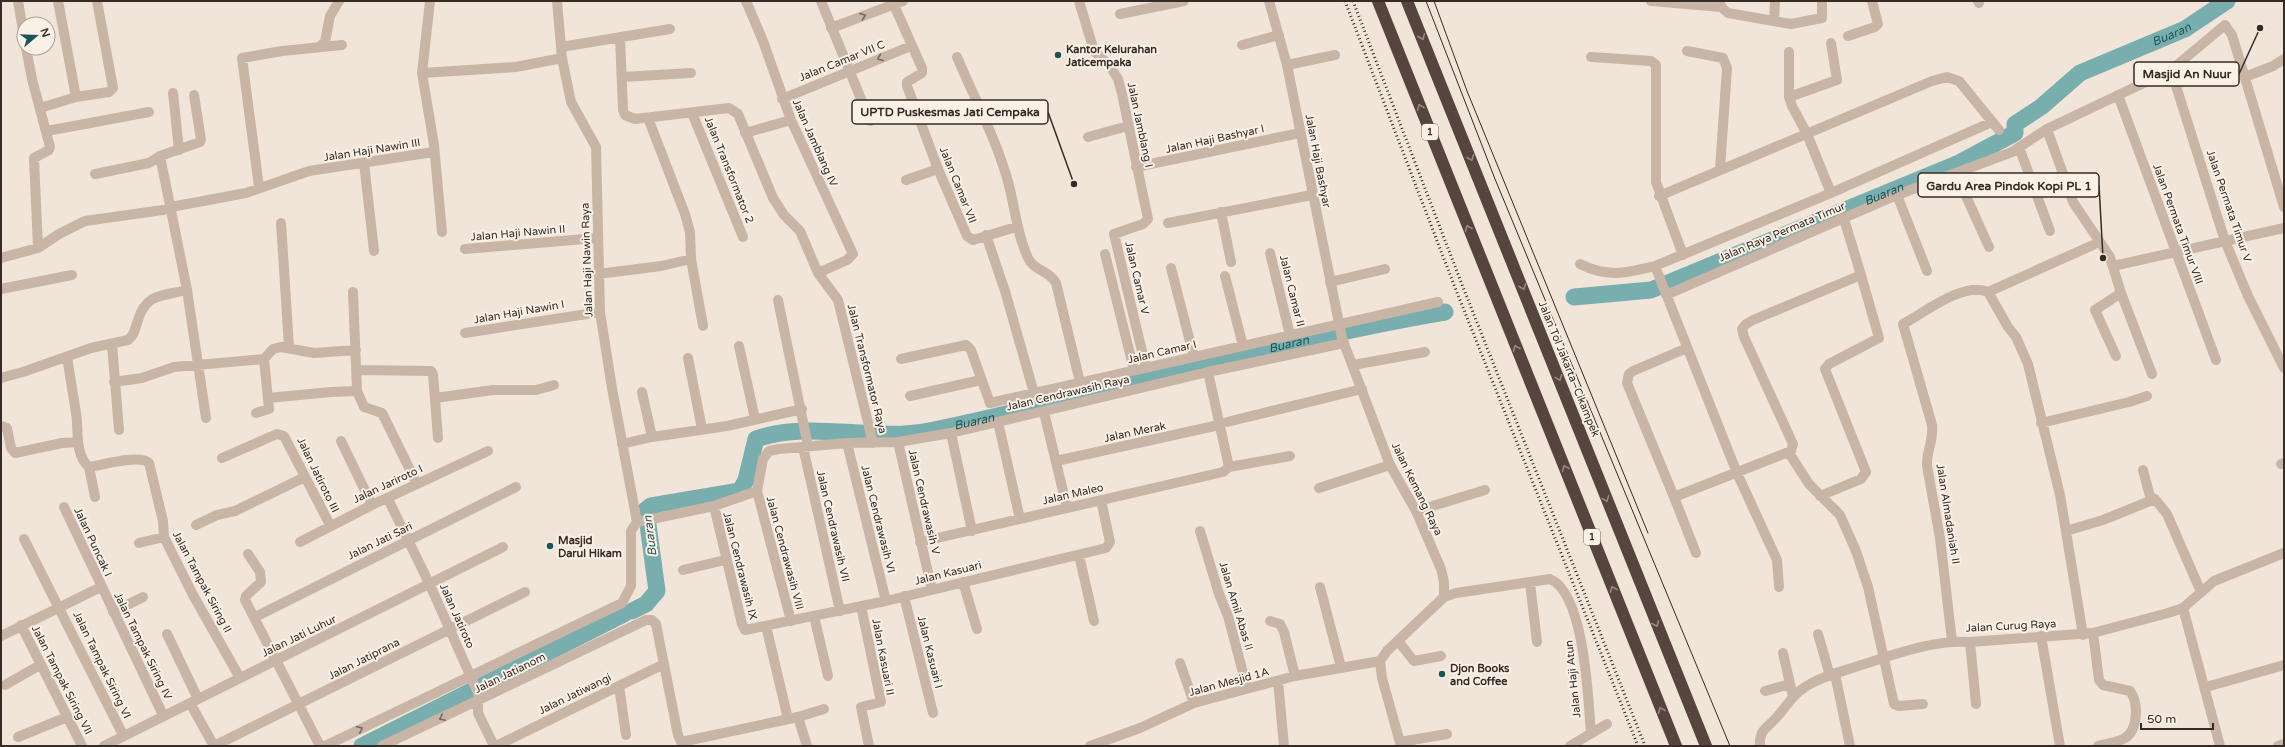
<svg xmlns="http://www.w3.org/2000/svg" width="2285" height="747" font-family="'Varela Round',sans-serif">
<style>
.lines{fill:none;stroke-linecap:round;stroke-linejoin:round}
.river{stroke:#79aeaf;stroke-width:17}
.minor{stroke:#c9b5a6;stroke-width:10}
.tertiary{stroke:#c9b5a6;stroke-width:10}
.motorway{stroke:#56453e;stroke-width:12}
.tram{stroke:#352b27;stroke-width:1}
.rail{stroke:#352b27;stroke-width:3;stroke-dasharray:1 3;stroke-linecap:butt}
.oneway{stroke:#786960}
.oneway2{stroke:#978981}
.poi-dot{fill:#1c5557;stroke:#f9f0e6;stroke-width:1.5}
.labels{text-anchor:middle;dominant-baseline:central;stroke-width:4;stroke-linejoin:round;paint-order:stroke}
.shield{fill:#f9f0e6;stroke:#706660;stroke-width:1}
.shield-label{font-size:10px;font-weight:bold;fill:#352b27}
.poi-label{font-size:11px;font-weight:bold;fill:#352b27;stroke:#f9f0e6;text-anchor:start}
.street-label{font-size:11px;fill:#352b27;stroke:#f9f0e6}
.water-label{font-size:12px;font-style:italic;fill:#1c5557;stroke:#f9f0e6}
.leader{fill:none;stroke:#352b27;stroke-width:1.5}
.callout-dot{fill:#352b27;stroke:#f9f0e6;stroke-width:1.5}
.callout{fill:#f9f0e6;stroke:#352b27;stroke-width:1.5}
.callout-label{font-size:12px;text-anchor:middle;font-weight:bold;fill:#352b27}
</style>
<rect width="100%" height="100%" fill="#f1e5da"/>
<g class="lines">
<g class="river">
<path id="s1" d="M1574,297L1651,290L1959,163L2015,133V124L2041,107L2080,73L2185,29L2227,1"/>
<path id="s2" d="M632,611L646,604L657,591L646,510L651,506L740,491L746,480L756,439C811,420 872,442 929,431C1102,396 1271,341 1445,312"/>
<path d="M362,746L624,614"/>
</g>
<path class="minor" d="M18,1L24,36
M430,1L422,73L434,145L442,232
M557,1L562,58L571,102L596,147L600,312L612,388L637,522
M746,1L763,41L791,120L853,254L847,260L818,273
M821,1L870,121
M1079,1L1094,51L1110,66L1118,79L1122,94L1148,219L1143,224L1114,234L1146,368
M1651,1L1721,7
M1720,1L1721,7L1728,13L1791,24L1822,18V1
M1978,1L1979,3
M894,5L922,68V73L907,82V86L938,169L967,236L973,240L1016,227
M1120,14L1184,1
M1774,21L1775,1
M831,28L903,1
M1848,36L1875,27L1878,24L1872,1
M620,37L623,110L625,115L635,119L729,108L738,114L773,198L784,215L800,231L818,273L838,300L873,443
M1242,45L1279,35
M319,47L325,42L330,16L339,1
M561,47L670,29
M26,48L32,79L50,147L49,150L34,158L38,248
M1687,51L1723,58L1727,68L1720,169
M1789,52V97L1792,106L1807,134L1831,193
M957,57C974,97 995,137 1007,178C1015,205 1016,232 1028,258C1034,271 1049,270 1056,283L1080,382
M1591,57L1651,61L1656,65V182L1683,255
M1287,65L1335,55
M2171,70L2225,241L2248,296L2284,368
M422,73L516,67L562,58
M622,77L691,73
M2245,77L2273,66L2284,59
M173,93L179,150
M2118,95L2216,360
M76,97L109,92L113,88L97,1
M1789,97L1837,80L1831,43
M782,99L911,46
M40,108L76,97L58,1
M692,113L743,237
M648,118L685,214L690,232L691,259L703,326
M2047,129L2073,202L2110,257L2121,293L2152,374
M47,131L149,112
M745,133L791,120
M1088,137L1128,126
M2019,147L2050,231
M160,156L187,290L206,418
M364,163L374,251
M1136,167L1300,133
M95,174L149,163L160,156L200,142L201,140L194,95
M1956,174L1989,247
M906,180L938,169
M259,187L242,58L282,51L342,45
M1897,195L1927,271
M1659,196L1932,81L1947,77L1959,81L1999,130
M1221,212L1231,262
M1844,219L1861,275
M281,223L289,347
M1168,223L1312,195
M986,235L1005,291L1034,393
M465,249L597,238
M1270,253L1290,335
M1105,254L1134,370
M1,258L38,248L59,234L85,221L163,210L171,207L246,193L309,171L433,152
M1580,264C1608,278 1626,273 1655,266
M2113,266L2284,228
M1171,268L1194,357
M598,274L661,266L691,259
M1225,276L1243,346
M1330,282L1385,269
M1,289L72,275
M353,292L357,391L364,407L382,413L417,484
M1988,292L2093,245
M1666,295L1897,195L2012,152L2047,129L2171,70L2225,25L2232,35L2284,207
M778,300L808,446
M465,333L600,312
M112,344L119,430
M739,346L755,419
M1687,348L1633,371L1629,374L1627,383L1674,497L1791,451L1793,444L1744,337L1742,329L1746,324L1753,320L1861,275L1879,338L1829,364L1825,369L1866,472L1861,479L1820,496
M2116,356L2095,310L2121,293
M67,357C70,376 73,394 76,413C79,430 74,454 89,467C103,465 140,454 149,463L163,521L164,537L193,595L240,678
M688,358L702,429
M264,359L273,349L281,347L314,353L356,350
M901,359L966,345L971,350L990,403L1438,302
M1353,365L1425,352
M357,370L431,371L433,374L438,438
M1208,372L1229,467
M1,378L23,372L91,348L128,340C135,335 135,328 138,320C146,293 163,296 187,290
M114,382L142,378L174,367L264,359
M642,392L652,437
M910,396L981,380
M268,398L331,392L357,391
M435,398L493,390H536L554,385
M1044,412L1067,508
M256,413L269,409L264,359
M998,422L1020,519
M1227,422L1362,389
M2041,423L2129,402L2147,396
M1,426L7,428L11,448L15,453L62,443L78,442
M951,433L972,531
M341,441L372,505
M898,442L932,590
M847,443L886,601
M622,444L652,437L727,426L802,409
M803,447L840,611
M1789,453L1809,484L1840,515L1856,551L1868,587L1894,704L1899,706L1923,704
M222,458L277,434L284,436L330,525
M1056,461L1219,425
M2281,464L2284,463
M89,467L95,497
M1229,467L1290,456
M2143,470L2151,500
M1319,488L1390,465
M1674,497L1696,553
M388,499L430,585L478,693V713L494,746
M714,506L742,624L745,630L886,601L1106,548L1110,542L1101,500
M64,507L163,715
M1416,511L1485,490
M196,525L217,515L235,511L305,477
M1200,531L1219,594L1228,616L1247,688
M2066,531L2103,520L2155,499L2167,514L2201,592
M24,539L123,735
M300,542L372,505L488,451
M920,542L1223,472L1229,467
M139,543L164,537
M248,554L260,572L261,582L246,596L245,600L320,746
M1079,555L1094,621
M683,570L725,560
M963,582L977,629
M1530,583L1537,642
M1320,587L1341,667
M1779,587L1777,560L1737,473L1655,266L1831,193L1992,122
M904,596L933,713
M1444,597L1456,593L1550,579C1585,594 1588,699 1591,733
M861,606L881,702L861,707L869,746
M2183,608L2220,746
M113,612L143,597
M814,616L828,676
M255,617L516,487
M791,621L757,491L763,459L769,451L779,449L847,443L898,442L951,433L1208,372L1344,343
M1270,621L1280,624L1284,632L1295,676
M21,625L82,746
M766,626L788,719
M2093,633L2099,680L2103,685L2130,691C2139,703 2138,730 2125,738C2117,743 2107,743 2098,746
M167,634L198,699
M1818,634L1830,676
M1,636L101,587
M2041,636L2060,746
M1398,641L1414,661L1441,656
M1952,641L1940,538L1927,466C1926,452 1934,440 1932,425L1903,324C1924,313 1964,281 1988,292L2008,327L2016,337L2028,364L2060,495L2083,635
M1970,642L1976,704
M1783,653L1793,697
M1180,663L1194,703
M1835,674L1850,746
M1278,681L1284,746
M5,685L40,665
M619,686L626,735
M2206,687L2284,665
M1765,691L1790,684
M190,703L214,746
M798,717L807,746
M18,737L67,717
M681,742L798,717L824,709
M1400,742L1447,734
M104,746L503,547
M214,746L525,592
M325,746L622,603L631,586V531L637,522L714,506L757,491
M382,746L646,620H652L656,624L678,735L683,746
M496,746L664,664
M1090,746L1140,728L1194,703L1295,676L1380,661
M1570,746L1607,724
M2278,746L2284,744"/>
<path class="tertiary" d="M1269,1L1287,65L1342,338L1390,465L1416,511L1441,569L1444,582V597L1387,651L1380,661L1382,678L1401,746
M1760,746C1759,730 1766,729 1775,719C1785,709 1790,698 1801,690C1818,677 1841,672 1861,665C1897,654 1931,640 1970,642L2093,633L2168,613L2183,608L2214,581L2284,553"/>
<path class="motorway" d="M1378,1L1676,746
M1407,1L1706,746"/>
<path class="tram" d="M1426,1L1495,179L1730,746
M1434,1L1467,91L1648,533"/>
<path class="rail" d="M1345,1L1454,285L1638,746
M1353,1L1461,282L1645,746"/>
</g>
<defs><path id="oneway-chevron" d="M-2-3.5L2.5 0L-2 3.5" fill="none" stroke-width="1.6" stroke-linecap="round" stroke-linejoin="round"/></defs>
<g class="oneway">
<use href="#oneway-chevron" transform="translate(863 16) rotate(-20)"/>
<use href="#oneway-chevron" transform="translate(880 58) rotate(159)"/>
<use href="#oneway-chevron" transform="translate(442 718) rotate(155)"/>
<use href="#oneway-chevron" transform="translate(360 729) rotate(-25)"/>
</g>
<g class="oneway2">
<use href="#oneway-chevron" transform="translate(1422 37) rotate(68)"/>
<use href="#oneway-chevron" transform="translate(1420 107) rotate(-112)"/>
<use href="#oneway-chevron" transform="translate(1471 158) rotate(68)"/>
<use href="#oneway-chevron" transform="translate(1468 228) rotate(-112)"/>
<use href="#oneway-chevron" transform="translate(1523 287) rotate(68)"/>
<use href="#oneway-chevron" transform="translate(1516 348) rotate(-112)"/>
<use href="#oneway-chevron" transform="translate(1559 378) rotate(69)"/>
<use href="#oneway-chevron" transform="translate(1565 468) rotate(-112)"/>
<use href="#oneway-chevron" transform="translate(1606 499) rotate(69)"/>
<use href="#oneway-chevron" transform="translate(1613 589) rotate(-112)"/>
<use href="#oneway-chevron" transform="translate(1656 624) rotate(68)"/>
<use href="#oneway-chevron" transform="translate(1661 710) rotate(-112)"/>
</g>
<g class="poi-dot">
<circle cx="1058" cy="55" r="4"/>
<circle cx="550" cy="546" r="4"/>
<circle cx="1442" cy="674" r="4"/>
</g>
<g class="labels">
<g class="shield">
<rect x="1422" y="124" width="16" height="16" rx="3"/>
<rect x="1584" y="529" width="16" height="16" rx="3"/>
</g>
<g class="shield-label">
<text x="1430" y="132">1</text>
<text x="1592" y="537">1</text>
</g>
<g class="poi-label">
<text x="1066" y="49">Kantor Kelurahan<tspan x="1066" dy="13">Jaticempaka</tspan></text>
<text x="558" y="540">Masjid<tspan x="558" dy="13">Darul Hikam</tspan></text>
<text x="1450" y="668">Djon Books<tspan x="1450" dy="13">and Coffee</tspan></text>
</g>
<g class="street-label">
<text transform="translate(842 61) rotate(-22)">Jalan Camar VII C</text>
<text transform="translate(1140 125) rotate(78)">Jalan Jamblang I</text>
<text transform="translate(1215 139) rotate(-12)">Jalan Haji Bashyar I</text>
<text transform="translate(815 143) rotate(66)">Jalan Jamblang IV</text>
<text transform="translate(372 150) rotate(-9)">Jalan Haji Nawin III</text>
<text transform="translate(1318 161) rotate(79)">Jalan Haji Bashyar</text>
<text transform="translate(729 170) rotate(68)">Jalan Transformator 2</text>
<text transform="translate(958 185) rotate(68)">Jalan Camar VII</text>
<text transform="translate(2229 206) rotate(71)">Jalan Permata Timur V</text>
<text transform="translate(2178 224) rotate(70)">Jalan Permata Timur VIII</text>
<text transform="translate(1782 232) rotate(-23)">Jalan Raya Permata Timur</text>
<text transform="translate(518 233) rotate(-5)">Jalan Haji Nawin II</text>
<text transform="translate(587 260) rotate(-92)">Jalan Haji Nawin Raya</text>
<text transform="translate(1137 278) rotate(77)">Jalan Camar V</text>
<text transform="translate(1292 291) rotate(76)">Jalan Camar II</text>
<text transform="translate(519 312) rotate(-10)">Jalan Haji Nawin I</text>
<text transform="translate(1162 352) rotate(-13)">Jalan Camar I</text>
<text transform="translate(867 369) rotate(76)">Jalan Transformator Raya</text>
<text transform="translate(1569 369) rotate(68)">Jalan Tol Jakarta–Cikampek</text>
<text transform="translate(1068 393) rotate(-13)">Jalan Cendrawasih Raya</text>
<text transform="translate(1135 432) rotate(-12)">Jalan Merak</text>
<text transform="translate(318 475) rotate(64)">Jalan Jatiroto III</text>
<text transform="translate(388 484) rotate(-25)">Jalan Jariroto I</text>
<text transform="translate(1417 489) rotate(64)">Jalan Kemang Raya</text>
<text transform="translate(1073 494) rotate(-13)">Jalan Maleo</text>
<text transform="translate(924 502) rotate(77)">Jalan Cendrawasih V</text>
<text transform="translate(1948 514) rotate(81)">Jalan Almadaniah II</text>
<text transform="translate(878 519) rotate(76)">Jalan Cendrawasih VI</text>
<text transform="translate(833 526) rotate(77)">Jalan Cendrawasih VII</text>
<text transform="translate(380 541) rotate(-26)">Jalan Jati Sari</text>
<text transform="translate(93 542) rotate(65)">Jalan Puncak I</text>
<text transform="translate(785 553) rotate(75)">Jalan Cendrawasih VIII</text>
<text transform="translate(740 566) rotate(76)">Jalan Cendrawasih IX</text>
<text transform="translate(948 573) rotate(-14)">Jalan Kasuari</text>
<text transform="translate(202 582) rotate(62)">Jalan Tampak Siring II</text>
<text transform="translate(1236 606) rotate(73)">Jalan Amil Abas II</text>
<text transform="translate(457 616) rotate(66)">Jalan Jatiroto</text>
<text transform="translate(2011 626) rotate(-3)">Jalan Curug Raya</text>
<text transform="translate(299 636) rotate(-26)">Jalan Jati Luhur</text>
<text transform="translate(143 646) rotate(64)">Jalan Tampak Siring IV</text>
<text transform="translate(930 652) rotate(76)">Jalan Kasuari I</text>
<text transform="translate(883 657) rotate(79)">Jalan Kasuari II</text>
<text transform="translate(364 659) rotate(-27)">Jalan Jatiprana</text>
<text transform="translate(102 665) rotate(64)">Jalan Tampak Siring VI</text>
<text transform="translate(510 673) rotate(-26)">Jalan Jatianom</text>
<text transform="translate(1573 679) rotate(-96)">Jalan Haji Atun</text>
<text transform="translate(62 680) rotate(63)">Jalan Tampak Siring VII</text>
<text transform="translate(1229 682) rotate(-15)">Jalan Mesjid 1A</text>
<text transform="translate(575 694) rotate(-26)">Jalan Jatiwangi</text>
</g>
<g class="water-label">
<text stroke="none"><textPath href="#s1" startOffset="665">Buaran</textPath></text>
<text stroke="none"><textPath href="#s1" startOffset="329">Buaran</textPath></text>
<text stroke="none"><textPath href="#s2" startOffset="810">Buaran</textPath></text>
<text stroke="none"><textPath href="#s2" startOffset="486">Buaran</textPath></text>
<text transform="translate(650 536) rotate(-97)">Buaran</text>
</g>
</g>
<path class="leader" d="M2260 28L2239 74M1074 184L1048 112M2103 258L2099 185"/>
<g class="callout-dot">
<circle cx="2260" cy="28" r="4"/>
<circle cx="1074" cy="184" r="4"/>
<circle cx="2103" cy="258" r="4"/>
</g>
<g class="callout">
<rect x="2134" y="62" width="105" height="24" rx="4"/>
<rect x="852" y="100" width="196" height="24" rx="4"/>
<rect x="1918" y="173" width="181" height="24" rx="4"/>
</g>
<g class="callout-label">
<text x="2187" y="78">Masjid An Nuur</text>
<text x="950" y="116">UPTD Puskesmas Jati Cempaka</text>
<text x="2009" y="190">Gardu Area Pindok Kopi PL 1</text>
</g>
<rect width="2285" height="747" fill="none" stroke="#352b27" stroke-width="4"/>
<g transform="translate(36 36) rotate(71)"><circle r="19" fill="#f9f0e6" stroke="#aba19a"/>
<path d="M0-3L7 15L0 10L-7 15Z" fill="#1c5557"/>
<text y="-6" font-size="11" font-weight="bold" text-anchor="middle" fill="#352b27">N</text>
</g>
<path d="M2141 723v6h72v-6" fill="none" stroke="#352b27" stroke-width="2"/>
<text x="2147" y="723" font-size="12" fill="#352b27" stroke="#f9f0e6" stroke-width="3" paint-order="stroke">50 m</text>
</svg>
